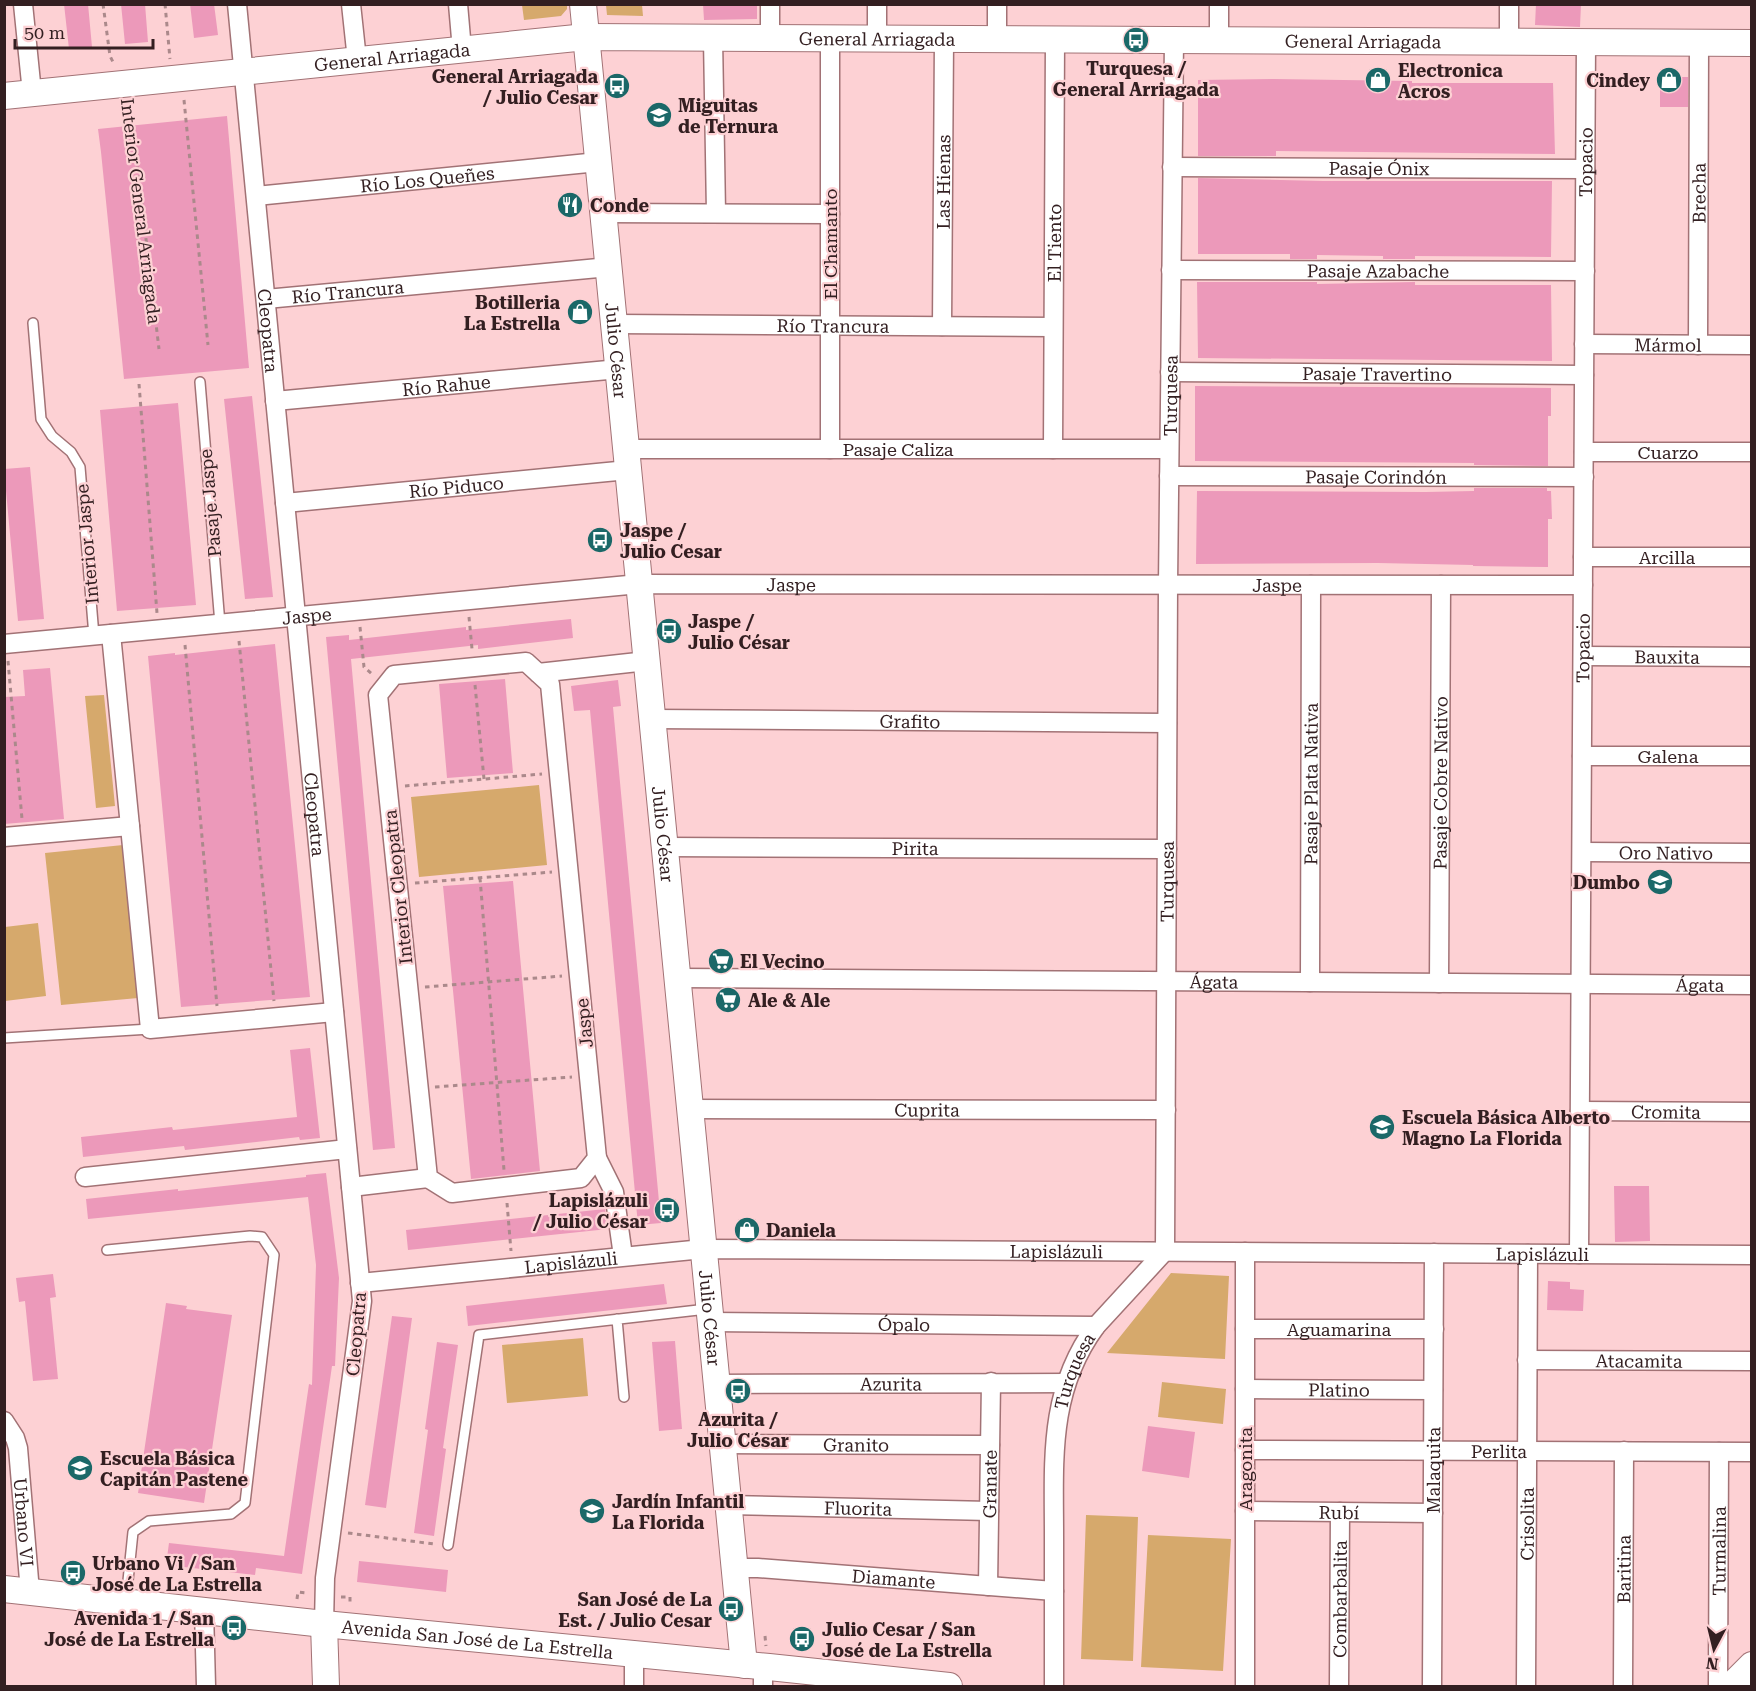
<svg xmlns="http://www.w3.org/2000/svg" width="1756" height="1691" font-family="'Roboto Serif',serif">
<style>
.green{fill:#d6a96c}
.building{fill:#ec99ba}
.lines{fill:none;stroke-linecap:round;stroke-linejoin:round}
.lane-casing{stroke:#a27275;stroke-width:12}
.street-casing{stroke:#a27275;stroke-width:21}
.secondary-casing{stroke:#a27275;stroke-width:28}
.path{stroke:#ab898b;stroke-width:3;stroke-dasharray:4.5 4.5;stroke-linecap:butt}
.lane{stroke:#fff;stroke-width:9}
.street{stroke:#fff;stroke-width:18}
.secondary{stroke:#fff;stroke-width:26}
.labels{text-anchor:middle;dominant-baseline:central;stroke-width:4.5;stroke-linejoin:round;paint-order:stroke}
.street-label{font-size:18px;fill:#331f21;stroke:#fdd1d4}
.poi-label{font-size:18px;font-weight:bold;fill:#331f21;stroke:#fdd1d4;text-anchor:start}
</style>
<rect width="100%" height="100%" fill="#fdd1d4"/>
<path class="green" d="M522,5H567V9L561,16L524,20Z
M606,5H642L643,16L607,15Z
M104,695L115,806L96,808L85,696Z
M539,785L547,865L419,877L411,797Z
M123,845L138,998L61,1005L45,853Z
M38,923L46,996L5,1001V927Z
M1171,1273L1229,1276L1225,1359L1107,1353Z
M583,1338L588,1396L507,1403L502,1345Z
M1162,1382L1226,1389L1223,1424L1158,1417Z
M1086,1515L1138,1517L1133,1661L1081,1659Z
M1148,1535L1231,1539L1223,1671L1141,1667Z"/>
<path class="building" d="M64,4H88L92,47L69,49Z
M121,4H145L148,42L125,44Z
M190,4H214L218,35L194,38Z
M703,4H757V19L704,20Z
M1536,4H1581L1580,27L1535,25Z
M1660,77H1688V107H1660Z
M1274,79L1412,81V83H1553L1555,154L1276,151V156H1198V80Z
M227,116L249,368L124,379L101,152L98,129Z
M1198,178L1323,181H1552L1551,257L1415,256V259H1383V256L1317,255V259H1290V254H1198Z
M576,197L577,213H563L562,198Z
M1197,282H1317V284L1415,282V285H1551L1552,361L1198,358Z
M1195,386L1551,388V416H1548V466L1474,465V463L1195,461Z
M252,396L273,597L245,599L224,399Z
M178,403L196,605L117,611L100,410Z
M30,467L44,619L18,621L4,469Z
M1474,488H1547V491H1551L1552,519H1548V567L1473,566V565L1378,563L1196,564L1197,491L1426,492L1474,491Z
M571,619L573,638L478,649V645L351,659L395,1148L373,1150L326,637L349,635V640L466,627V630Z
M275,644L310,997L181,1007L148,656L175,653V655Z
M50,668L64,819L4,824V697L25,696L23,670Z
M505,679L513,773L447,778L439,684Z
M618,680L621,706L613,707L661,1223L638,1225L590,710L574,711L571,686Z
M513,881L540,1171L471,1179L443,886Z
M728,950L729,967H713L711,951Z
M736,991V1008L721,1009L720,992Z
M310,1048L320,1138L300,1140L299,1137L185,1150L184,1146L83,1157L81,1137L172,1127L173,1130L297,1117L290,1050Z
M326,1173L339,1278L335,1366H332L302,1574L256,1568L255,1575L166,1565L169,1543L284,1556L309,1384L312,1385L316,1265L308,1197L88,1219L86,1199L178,1189V1191L306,1177V1175Z
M1614,1186H1649L1650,1241L1615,1242Z
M605,1209L608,1229L408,1250L406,1230Z
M53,1274L56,1297L50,1298L58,1379L33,1381L25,1301L19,1302L16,1278Z
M1548,1281L1570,1282V1289L1584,1290L1583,1311L1547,1310Z
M664,1284L667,1304L468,1326L466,1306Z
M166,1303L187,1306L186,1309L232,1315L204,1503L138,1493Z
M392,1316L412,1318L386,1508L365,1505Z
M675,1341L682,1429L659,1431L652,1342Z
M437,1342L458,1345L443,1448L446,1449L434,1536L414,1533L428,1430L425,1429Z
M1148,1426L1195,1432L1189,1478L1142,1471Z
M359,1561L448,1570L446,1592L357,1582Z"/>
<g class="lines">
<g class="lane-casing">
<path id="lane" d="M33,323L41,419L52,436L71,452L80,467L94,636
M200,382L220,624
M4,1038L150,1029
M107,1250L250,1236L262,1237L274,1255L245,1503L231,1514L149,1521L133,1532L126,1600
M617,1319L624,1397
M448,1545L479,1335L707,1309"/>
</g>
<g class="street-casing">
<g id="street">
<path d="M23,4L32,93"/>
<path id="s1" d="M237,4L362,1301L325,1578L324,1624"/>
<path d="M351,4L357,60"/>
<path d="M458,4L462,50"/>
<path d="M770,4V38"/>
<path d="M713,38L716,213"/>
<path d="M877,39V4"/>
<path d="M997,39V4"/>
<path d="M1219,40V4"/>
<path d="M1509,42V4"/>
<path id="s2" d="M1172,167L1585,169"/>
<path id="s3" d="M256,196L598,162"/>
<path d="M604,213L830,214"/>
<path id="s4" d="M1171,270L1585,271"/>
<path id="s5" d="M266,299L609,267"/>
<path id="s6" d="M614,324L1053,327"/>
<path id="s7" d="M942,326L944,39"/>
<path id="s8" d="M1584,344L1752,345"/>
<path id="s9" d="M1698,345L1699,43"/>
<path id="s10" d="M1170,372L1584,375"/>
<path id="s11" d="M275,401L619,369"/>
<path id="s12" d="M626,449H1169"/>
<path d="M830,449V38"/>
<path id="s13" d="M1053,449L1055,39"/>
<path id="s14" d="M1584,452H1752"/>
<path id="s15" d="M1169,476L1584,477"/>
<path id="s16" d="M285,503L628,470"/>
<path id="s17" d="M1583,557H1752"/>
<path d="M111,634L150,1029L334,1012"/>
<path id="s18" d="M4,644L639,584L1583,585"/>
<path id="s19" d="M1583,656L1752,657"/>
<path d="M526,662L550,684L597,1158L581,1178L452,1193L428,1178L378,695L394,675Z"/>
<path d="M538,673L647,661"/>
<path id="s20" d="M652,719L1167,723"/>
<path id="s21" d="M1582,756H1752"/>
<path d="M4,837L130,826"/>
<path id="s22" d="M665,847L1167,849"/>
<path id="s23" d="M1582,852L1752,853"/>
<path id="s24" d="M677,978L1752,985"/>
<path id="s25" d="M1310,982L1311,585"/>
<path id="s26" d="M1439,983L1441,585"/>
<path id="s27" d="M690,1109L1166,1110"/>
<path id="s28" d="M1580,1111L1752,1112"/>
<path d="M597,1158L614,1192L623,1256"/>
<path d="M85,1177L347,1149"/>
<path d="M351,1187L428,1178"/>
<path id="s29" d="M1579,1254L1586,42"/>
<path id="s30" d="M360,1283L703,1249L1752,1255"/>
<path id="s31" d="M710,1322L1096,1326"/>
<path id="s32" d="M1245,1329H1434"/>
<path id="s33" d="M1527,1360L1752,1361"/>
<path id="s34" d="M717,1384L1066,1383"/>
<path id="s35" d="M1245,1389L1433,1390"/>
<path id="s36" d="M4,1421L15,1438L18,1448L30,1592"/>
<path id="s37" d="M722,1444L990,1445"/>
<path id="s38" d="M1245,1450L1752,1452"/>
<path id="s39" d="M728,1505L989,1511"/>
<path id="s40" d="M1245,1511L1433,1513"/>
<path id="s41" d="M734,1568H758L1054,1591"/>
<path id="s42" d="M988,1586L991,1382"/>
<path d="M204,1611L206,1686"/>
<path d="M634,1654V1686"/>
<path d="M763,1667V1686"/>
<path id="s43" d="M1054,1686C1054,1636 1054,1586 1054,1536C1054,1460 1048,1391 1096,1326L1165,1251L1168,585L1174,40"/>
<path d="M1245,1686V1252"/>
<path id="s44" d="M1339,1686L1340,1512"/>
<path id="s45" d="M1432,1686L1434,1253"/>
<path id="s46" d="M1526,1686L1528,1254"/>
<path id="s47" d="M1623,1686L1624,1451"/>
<path id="s48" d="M1718,1686L1719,1452"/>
</g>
</g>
<g class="secondary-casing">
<g id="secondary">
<path id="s49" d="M583,4L744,1665"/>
<path id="s50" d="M4,96L586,37L1752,43"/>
<path id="s51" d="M4,1589L324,1624L769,1667L949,1686"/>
<path d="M324,1624L326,1686"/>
<path d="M1731,1686L1752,1665"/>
</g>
</g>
<path class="path" d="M103,4L110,56L114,64
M165,4L170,59
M184,100L208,345
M130,104L159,349
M139,384L157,613
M469,617L472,649
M360,627L364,667L372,674
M239,641L274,1001
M185,645L217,1006
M8,661L22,819
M475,685L484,779
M405,786L542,774
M480,878L504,1170
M415,883L552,872
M425,987L562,976
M435,1087L572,1077
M507,1203L511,1251
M348,1533L434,1544
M341,1597H350V1606
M297,1599L298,1592L308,1593
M765,1636L766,1646"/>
<use href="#lane" class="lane"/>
<use href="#street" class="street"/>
<use href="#secondary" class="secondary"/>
</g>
<defs>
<g id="bus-disc" transform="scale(1.35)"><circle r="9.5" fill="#1b6868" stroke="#fdd1d4"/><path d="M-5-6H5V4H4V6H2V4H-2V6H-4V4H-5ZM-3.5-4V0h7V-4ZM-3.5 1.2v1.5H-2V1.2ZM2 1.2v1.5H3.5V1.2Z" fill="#fff"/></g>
<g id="shop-disc" transform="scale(1.35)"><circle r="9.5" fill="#1b6868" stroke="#fdd1d4"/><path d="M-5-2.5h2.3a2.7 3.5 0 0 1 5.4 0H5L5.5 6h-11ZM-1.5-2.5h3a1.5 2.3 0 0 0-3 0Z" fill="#fff"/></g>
<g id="school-disc" transform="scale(1.35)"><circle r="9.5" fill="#1b6868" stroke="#fdd1d4"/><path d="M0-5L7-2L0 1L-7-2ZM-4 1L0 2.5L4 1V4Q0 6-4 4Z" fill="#fff"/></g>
<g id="restaurant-disc" transform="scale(1.35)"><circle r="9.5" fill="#1b6868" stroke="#fdd1d4"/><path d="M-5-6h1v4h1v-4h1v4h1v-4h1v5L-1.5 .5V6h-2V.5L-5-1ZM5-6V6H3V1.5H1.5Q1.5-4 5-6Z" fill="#fff"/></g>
<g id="supermarket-disc" transform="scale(1.35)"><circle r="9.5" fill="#1b6868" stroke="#fdd1d4"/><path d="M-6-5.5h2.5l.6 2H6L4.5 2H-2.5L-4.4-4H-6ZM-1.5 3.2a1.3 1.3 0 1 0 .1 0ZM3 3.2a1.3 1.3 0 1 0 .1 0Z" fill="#fff"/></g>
</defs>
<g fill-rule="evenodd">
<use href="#bus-disc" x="1136" y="40"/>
<use href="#shop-disc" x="1378" y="80"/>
<use href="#shop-disc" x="1669" y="80"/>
<use href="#bus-disc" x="617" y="86"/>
<use href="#school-disc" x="659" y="115"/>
<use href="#restaurant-disc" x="570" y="205"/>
<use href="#shop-disc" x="580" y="312"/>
<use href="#bus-disc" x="600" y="540"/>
<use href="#bus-disc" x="669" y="631"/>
<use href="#school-disc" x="1660" y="882"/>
<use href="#supermarket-disc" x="721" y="961"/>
<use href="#supermarket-disc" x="728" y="1000"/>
<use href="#school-disc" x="1382" y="1127"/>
<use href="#bus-disc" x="667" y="1210"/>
<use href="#shop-disc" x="747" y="1230"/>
<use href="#bus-disc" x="738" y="1391"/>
<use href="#school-disc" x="80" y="1468"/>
<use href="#school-disc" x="592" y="1511"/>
<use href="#bus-disc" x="73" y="1573"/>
<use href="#bus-disc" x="731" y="1609"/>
<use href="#bus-disc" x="234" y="1628"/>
<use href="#bus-disc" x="802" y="1639"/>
</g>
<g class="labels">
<g class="street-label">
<text stroke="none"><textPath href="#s50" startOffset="876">General Arriagada</textPath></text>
<text stroke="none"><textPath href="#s50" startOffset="1362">General Arriagada</textPath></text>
<text stroke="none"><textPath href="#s50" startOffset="390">General Arriagada</textPath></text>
<text stroke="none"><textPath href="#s29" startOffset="1092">Topacio</textPath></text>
<text stroke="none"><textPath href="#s2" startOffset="207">Pasaje Ónix</textPath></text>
<text stroke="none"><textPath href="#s3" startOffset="172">Río Los Queñes</textPath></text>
<text stroke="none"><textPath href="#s7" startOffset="144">Las Hienas</textPath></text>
<text stroke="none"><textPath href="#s9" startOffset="152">Brecha</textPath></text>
<text transform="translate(141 211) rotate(83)">Interior General Arriagada</text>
<text transform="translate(830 244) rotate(-90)">El Chamanto</text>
<text stroke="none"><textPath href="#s13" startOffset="206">El Tiento</textPath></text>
<text stroke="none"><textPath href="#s4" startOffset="207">Pasaje Azabache</textPath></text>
<text stroke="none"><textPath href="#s5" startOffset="82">Río Trancura</textPath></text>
<text stroke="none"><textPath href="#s6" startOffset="219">Río Trancura</textPath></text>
<text stroke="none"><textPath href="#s1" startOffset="328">Cleopatra</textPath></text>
<text stroke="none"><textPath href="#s8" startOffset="84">Mármol</textPath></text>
<text stroke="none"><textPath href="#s49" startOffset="348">Julio César</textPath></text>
<text stroke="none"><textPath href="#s10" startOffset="207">Pasaje Travertino</textPath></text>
<text stroke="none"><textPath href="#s11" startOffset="172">Río Rahue</textPath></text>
<text stroke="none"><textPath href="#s43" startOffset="1326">Turquesa</textPath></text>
<text stroke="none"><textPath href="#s12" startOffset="272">Pasaje Caliza</textPath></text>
<text stroke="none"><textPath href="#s14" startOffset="84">Cuarzo</textPath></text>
<text stroke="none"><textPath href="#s15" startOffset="207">Pasaje Corindón</textPath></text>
<text stroke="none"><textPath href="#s16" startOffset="172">Río Piduco</textPath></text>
<text transform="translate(210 503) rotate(-95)">Pasaje Jaspe</text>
<text transform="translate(87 544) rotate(-95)">Interior Jaspe</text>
<text stroke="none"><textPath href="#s17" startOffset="84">Arcilla</textPath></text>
<text stroke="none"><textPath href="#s18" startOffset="790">Jaspe</textPath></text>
<text stroke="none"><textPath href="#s18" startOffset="1276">Jaspe</textPath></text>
<text stroke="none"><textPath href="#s18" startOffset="304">Jaspe</textPath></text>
<text stroke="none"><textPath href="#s29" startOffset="606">Topacio</textPath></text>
<text stroke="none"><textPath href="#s19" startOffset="84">Bauxita</textPath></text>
<text stroke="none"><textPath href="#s20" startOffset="258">Grafito</textPath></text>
<text stroke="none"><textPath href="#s21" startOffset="86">Galena</textPath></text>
<text stroke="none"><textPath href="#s25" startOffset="198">Pasaje Plata Nativa</textPath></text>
<text stroke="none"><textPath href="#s26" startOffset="200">Pasaje Cobre Nativo</textPath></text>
<text stroke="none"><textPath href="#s1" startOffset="814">Cleopatra</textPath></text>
<text stroke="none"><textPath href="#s49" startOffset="834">Julio César</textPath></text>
<text stroke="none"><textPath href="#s22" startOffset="250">Pirita</textPath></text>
<text stroke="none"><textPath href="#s23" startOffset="84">Oro Nativo</textPath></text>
<text stroke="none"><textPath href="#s43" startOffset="840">Turquesa</textPath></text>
<text transform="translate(398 887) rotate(-96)">Interior Cleopatra</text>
<text stroke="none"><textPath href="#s24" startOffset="537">Ágata</textPath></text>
<text stroke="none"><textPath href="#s24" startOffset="1023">Ágata</textPath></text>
<text transform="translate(584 1023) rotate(-96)">Jaspe</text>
<text stroke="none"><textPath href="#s27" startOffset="237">Cuprita</textPath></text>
<text stroke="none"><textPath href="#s28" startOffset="86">Cromita</textPath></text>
<text stroke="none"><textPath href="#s30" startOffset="698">Lapislázuli</textPath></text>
<text stroke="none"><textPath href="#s30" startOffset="1184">Lapislázuli</textPath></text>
<text stroke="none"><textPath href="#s30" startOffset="212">Lapislázuli</textPath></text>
<text stroke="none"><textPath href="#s49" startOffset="1320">Julio César</textPath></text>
<text stroke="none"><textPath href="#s31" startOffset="194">Ópalo</textPath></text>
<text stroke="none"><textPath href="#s32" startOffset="94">Aguamarina</textPath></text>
<text transform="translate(356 1334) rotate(-85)">Cleopatra</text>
<text stroke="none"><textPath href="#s33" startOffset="112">Atacamita</textPath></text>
<text stroke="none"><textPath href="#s43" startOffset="318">Turquesa</textPath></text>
<text stroke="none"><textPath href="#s34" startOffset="174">Azurita</textPath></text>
<text stroke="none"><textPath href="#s35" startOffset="94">Platino</textPath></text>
<text stroke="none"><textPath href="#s37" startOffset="134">Granito</textPath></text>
<text stroke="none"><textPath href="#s38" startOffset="254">Perlita</textPath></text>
<text transform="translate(1245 1469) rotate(-90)">Aragonita</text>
<text stroke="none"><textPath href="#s45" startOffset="216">Malaquita</textPath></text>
<text stroke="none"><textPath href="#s42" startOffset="102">Granate</textPath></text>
<text stroke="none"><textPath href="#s39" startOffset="130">Fluorita</textPath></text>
<text stroke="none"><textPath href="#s40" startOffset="94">Rubí</textPath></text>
<text stroke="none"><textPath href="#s36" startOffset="105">Urbano VI</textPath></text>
<text stroke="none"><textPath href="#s46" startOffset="162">Crisolita</textPath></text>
<text stroke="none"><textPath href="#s48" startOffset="135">Turmalina</textPath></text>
<text stroke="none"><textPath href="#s47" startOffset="117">Baritina</textPath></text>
<text stroke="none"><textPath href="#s41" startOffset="160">Diamante</textPath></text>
<text stroke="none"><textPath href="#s44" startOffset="87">Combarbalita</textPath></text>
<text stroke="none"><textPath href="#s51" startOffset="476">Avenida San José de La Estrella</textPath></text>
</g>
<g class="poi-label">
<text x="1136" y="68" text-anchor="middle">Turquesa /<tspan x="1136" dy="21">General Arriagada</tspan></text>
<text x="1398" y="70">Electronica<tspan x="1398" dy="21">Acros</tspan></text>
<text x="598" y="76" text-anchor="end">General Arriagada<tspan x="598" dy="21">/ Julio Cesar</tspan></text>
<text x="1650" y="80" text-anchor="end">Cindey</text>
<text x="678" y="105">Miguitas<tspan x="678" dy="21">de Ternura</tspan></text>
<text x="590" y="205">Conde</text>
<text x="560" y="302" text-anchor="end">Botilleria<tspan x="560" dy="21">La Estrella</tspan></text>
<text x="620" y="530">Jaspe /<tspan x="620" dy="21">Julio Cesar</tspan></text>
<text x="688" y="621">Jaspe /<tspan x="688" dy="21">Julio César</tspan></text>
<text x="1640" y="882" text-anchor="end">Dumbo</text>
<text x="740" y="961">El Vecino</text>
<text x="748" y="1000">Ale &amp; Ale</text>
<text x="1402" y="1117">Escuela Básica Alberto<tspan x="1402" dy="21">Magno La Florida</tspan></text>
<text x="648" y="1200" text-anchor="end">Lapislázuli<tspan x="648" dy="21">/ Julio César</tspan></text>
<text x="766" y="1230">Daniela</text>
<text x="738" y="1419" text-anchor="middle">Azurita /<tspan x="738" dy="21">Julio César</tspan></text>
<text x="100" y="1458">Escuela Básica<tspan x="100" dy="21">Capitán Pastene</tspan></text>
<text x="612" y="1501">Jardín Infantil<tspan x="612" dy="21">La Florida</tspan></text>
<text x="92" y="1563">Urbano Vi / San<tspan x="92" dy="21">José de La Estrella</tspan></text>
<text x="712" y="1599" text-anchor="end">San José de La<tspan x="712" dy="21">Est. / Julio Cesar</tspan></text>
<text x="214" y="1618" text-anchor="end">Avenida 1 / San<tspan x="214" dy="21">José de La Estrella</tspan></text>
<text x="822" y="1629">Julio Cesar / San<tspan x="822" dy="21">José de La Estrella</tspan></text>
</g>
</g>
<rect width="1756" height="1691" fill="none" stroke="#331f21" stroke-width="12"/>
<g transform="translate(1714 1649) rotate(187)" stroke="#fdd1d4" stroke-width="4.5" paint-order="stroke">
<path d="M0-4.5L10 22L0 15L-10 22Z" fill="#331f21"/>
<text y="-9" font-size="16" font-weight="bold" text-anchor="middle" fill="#331f21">N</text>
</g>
<path d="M15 39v9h138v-9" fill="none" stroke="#331f21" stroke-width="3"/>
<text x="24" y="39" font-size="18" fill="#331f21" stroke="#fdd1d4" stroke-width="4.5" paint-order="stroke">50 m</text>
</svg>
